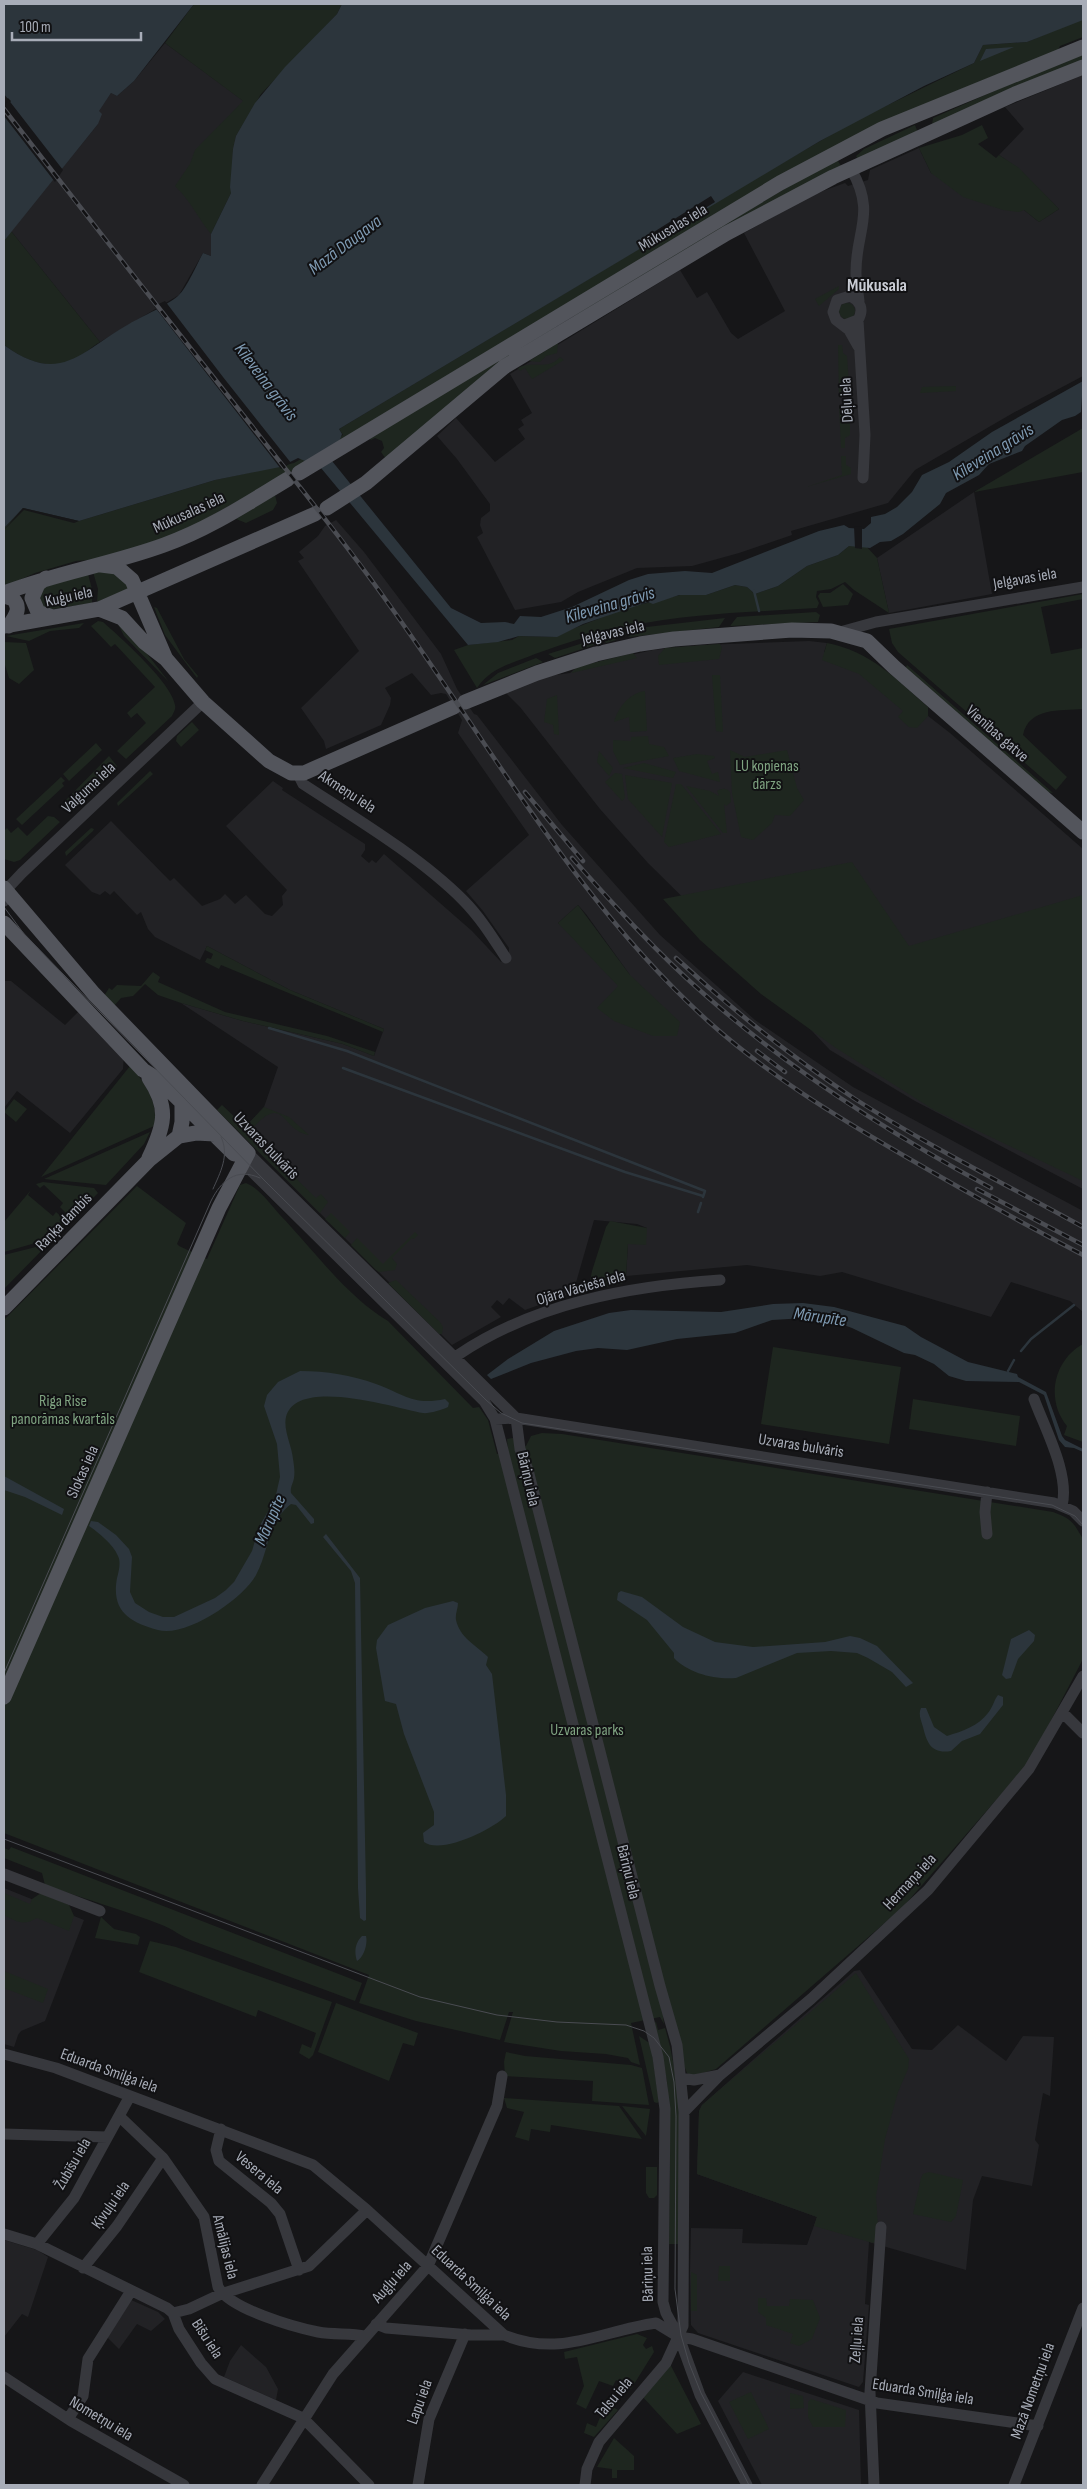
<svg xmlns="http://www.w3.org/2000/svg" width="1087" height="2489" font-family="'Sofia Sans Condensed',sans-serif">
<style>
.built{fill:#222225;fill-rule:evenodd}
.green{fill:#1e261f}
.water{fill:#2c353c}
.pier{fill:#161618}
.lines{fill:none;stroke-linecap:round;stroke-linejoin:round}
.stream{stroke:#2c353c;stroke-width:2.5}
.minor{stroke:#37383d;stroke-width:11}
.major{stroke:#53555c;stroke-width:15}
.tram{stroke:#4a4c52;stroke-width:1}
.rail-casing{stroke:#4a4c52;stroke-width:4.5}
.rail{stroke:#111113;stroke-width:2.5;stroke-dasharray:8;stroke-linecap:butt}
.labels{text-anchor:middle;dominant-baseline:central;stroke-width:4;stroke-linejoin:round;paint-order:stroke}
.street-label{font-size:16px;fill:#a8adb8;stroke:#111113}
.park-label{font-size:16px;fill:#7fa381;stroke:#111113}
.water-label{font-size:18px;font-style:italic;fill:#7f9bb3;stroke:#111113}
.neighbourhood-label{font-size:18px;font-weight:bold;fill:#c9ccd4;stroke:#111113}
</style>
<rect width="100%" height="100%" fill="#161618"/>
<path class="built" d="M165,43L253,108L211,234V256L203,253L179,295L100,342L11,231L98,124V111L111,93L117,96L134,81Z
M1083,75V376L1013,413L915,470L888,503L791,531L792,535L739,553L692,566L637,568L578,592L561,602L515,610L477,537L483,533L480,525L481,518L490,511V504L457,459L437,436L456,418L495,462L525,439L518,429L524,425L521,420L532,413L510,374L680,270L697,298L707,292L731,333L738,339L785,311L744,233L812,195L845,183L848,186L868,180L870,170L919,148L931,173L1024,210L1039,222L1059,209L1019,169L999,155L1024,129L1005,107Z
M974,492L992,594L889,613L877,558Z
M336,520L364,552L441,654L457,689L474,714L477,715L562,825L660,935L755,1020L853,1087L1083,1211V1312L1070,1301L1011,1282L991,1317L842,1272L820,1276L747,1265L626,1276L628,1244L647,1228L637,1224L594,1220L573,1293L525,1310L509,1298L503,1305L497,1300L491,1307L501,1317L452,1345L240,1133L264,1107L278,1067L181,1003L243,1021L343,1044L374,1056L384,1029L290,990L207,946L200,960L155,937L148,929L141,912L137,915L114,891L110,895L105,891L100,895L92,892L65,865L111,821L170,881L174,878L202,906L220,899L225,894L235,904L246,895L265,914L272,916L283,905L282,896L287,890L226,826L273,781L283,788L282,790L365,844V850L361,856L369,863L372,860L376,863L384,854L472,931L501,962L509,955V948L483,911L466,891L529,835L458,733L462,720L446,694L441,693L431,695L412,673L385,688L391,698L390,705L381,725L326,749L324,741L301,708L359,651L298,561L304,558L299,552L318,536L325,526ZM578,905L586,914L630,975L558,923Z
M809,641L827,643L824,652L865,667L950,733L1083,849V1189L915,1101L830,1050L724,938L648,863L600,809L520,707L505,692L548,676L570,673L577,667L653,650L701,645Z
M4,981H11L65,1025L79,1011L124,1055L123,1069L70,1133L17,1091L4,1108Z
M4,1888L84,1920L45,2021L21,2031L18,2035L14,2047L4,2044Z
M860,1970L912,2049L932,2050L958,2025L1006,2061L1023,2036L1054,2037L1050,2096L1043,2093L1035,2140L1039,2145L1032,2186L982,2176L973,2200L966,2270L869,2242L865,2304L869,2305L863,2382L859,2387L698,2333L691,2325L690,2272L691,2228L743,2229L742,2243L807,2245L817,2217L697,2174L699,2111L702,2105L854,1971Z
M4,2240L37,2250L48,2257L28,2317L22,2314L4,2337Z
M129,2299L158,2312L165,2319L151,2331L137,2324L119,2349L107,2337Z
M241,2345L266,2367L278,2389L276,2400L224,2377L230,2361Z
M743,2372L859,2410L861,2485H762L718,2401Z"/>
<path class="green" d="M194,4H342L337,14L261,94L236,136L233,149L231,193L211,234C198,218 190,200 175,186L190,164L195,150L243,101L165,43Z
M1082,19L1083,37L1060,46L1058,50L925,104L282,477L180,533L101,559L76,561L35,573L4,587V528L23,508L79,521L215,480L294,463L343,435L339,429L652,241L649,235L715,202L853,122L974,63L983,45L1027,42Z
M1083,52V62L932,125L933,118Z
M915,125L918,133L858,160L856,156L864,149Z
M982,125L988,138L978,144L996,158L999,155L1019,168L1059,209L1039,222L1024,210L1019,212L1003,210L963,197L931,173L919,148L962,135Z
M834,160L838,161L841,166L576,317L573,313Z
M11,231L100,342C91,347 83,356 74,360C49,371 24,360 4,345V241Z
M839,286V289L819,306L815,299Z
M839 311a8 8 0 1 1 16 0a8 8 0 1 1-16 0Z
M554,325L556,329L386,459L381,452L384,448L382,441L375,438L371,440L368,437Z
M558,343L557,353L546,356L540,362L529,361Z
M838,345H842L843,353L847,356L849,385L843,387V397H839Z
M560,357L564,360L532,379L525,368L520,371L518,368C532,360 548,371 560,357Z
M956,386V391L920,393L922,387Z
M844,404L845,416L850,418V435L845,438V448H841L839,406Z
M1083,428V472L974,492Z
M841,456H846V465L851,468V474L806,487L842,475Z
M275,495L277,503L273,510L246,523L236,519Z
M849,546H866L877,558L889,613L854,590L845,582L831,589L817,591L816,597L819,603L817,608C755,612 691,613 630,626C598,632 566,643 535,654C514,663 491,667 477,688L454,650L468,645L512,640L519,636L552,637L626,608L680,595H706L735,585L747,587L755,594L778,586L807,566L838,555Z
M93,572H114L130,588L97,602L98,589Z
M88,574L92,589V603L47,610L37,599L41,588Z
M843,584L853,594L848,605L823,607L818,596L820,593H830Z
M1083,594V599L1041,607L1051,654L1083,648V709C1060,711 1029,707 1023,735L1067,777L1056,790L898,652L892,643L889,629Z
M154,607L157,608L184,659L198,676L197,678L165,635Z
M816,612L820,615L818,622L730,626L737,617Z
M725,618L719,627L630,637L621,633L638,628Z
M98,621L103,622C120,637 172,683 175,705C176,709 174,712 172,716L126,759L117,751L146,723L137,713L131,718L127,713L155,687L115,644L111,647L91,626Z
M84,623L79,628L50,631L29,641L6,636Z
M118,624L141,646L169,682L124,636Z
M612,634L616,640L606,643L604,640L594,642V645L555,658L548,654Z
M4,642L26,643L34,670L19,684L9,678L5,665Z
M827,643C870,651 896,679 928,707V716L917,728L909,727L898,717L903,711L859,674L822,660Z
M720,644L722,648L719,659L659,665L658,656L665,648Z
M633,653L637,658L571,673L577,667Z
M536,658L543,662L483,685L498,673Z
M907,665L1053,793L1047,792L905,669Z
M712,675H720L723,732L716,731Z
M645,691L647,731L630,732L629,717L614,722C618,708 629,693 645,691Z
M557,695L559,735L554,734L553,725L544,722L547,699Z
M192,722L199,730L181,747L176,741L177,736Z
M648,736L649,744L664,747L669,756L620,765L613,751V740L631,741V737Z
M96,743L102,750L69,781L63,774Z
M730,750L745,757L787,750L797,788L804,800L790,816L775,815L772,823L753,840L741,837L732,793Z
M599,751L613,768L609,776L597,762Z
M697,754L714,756L715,758L707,761L712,774L718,772L720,782L679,771L673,758Z
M109,756L117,766L116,770L69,814L64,808L66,800Z
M644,763L676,772L673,778L623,768Z
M150,771L153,774L118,806L117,803Z
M615,773L622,774L625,798L622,801L605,782Z
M625,775L672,783L662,837L628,799Z
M61,777L65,781L62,783L64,786L22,825L16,819Z
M676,784H681L721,834L669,847L664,842Z
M686,786L710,791L719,796L717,791C722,788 726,788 730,792L731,802L726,806L724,804L727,833H723Z
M48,816L54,817L60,822L20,860L14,862L4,859V831L7,828L11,833L18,827L27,836Z
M91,828L94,829L93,831L66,856L65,852Z
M852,862L909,946L1083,895V1181L934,1110L836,1048L761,994L700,940L663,899Z
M578,905L630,975L680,1022L677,1036H653L614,1021L597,1008L618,986L558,923Z
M207,946L290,990L384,1029L383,1032L221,965L219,969L205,962L207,958L211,959L213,954L205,950Z
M153,972L160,977L158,982L225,1012L327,1036L375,1052L374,1056L343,1044L243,1021L181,1003L158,995L145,984L133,996L121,998L114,1006L104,996L109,988L112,990L117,985L141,986Z
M130,1066C145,1082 159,1103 154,1126L41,1177Z
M14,1099L27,1109L16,1122L4,1112Z
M222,1105L238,1120L239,1125L243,1129L264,1107L289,1117L309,1135C281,1131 285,1091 251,1130L253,1136L316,1198L321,1194L328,1202L320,1213L217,1110Z
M150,1132L144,1144L106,1185L44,1179Z
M43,1182L94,1188L98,1193L75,1216H69L60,1207L63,1203L44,1185L40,1188L36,1184Z
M246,1183C259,1188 271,1205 280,1215C313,1249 347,1297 388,1321L473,1408L479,1407L488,1420L497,1454L508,1451L507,1439L513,1438L518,1449L526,1446L531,1436L542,1433L562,1434L1053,1512C1072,1519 1073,1522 1083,1539V1659L1030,1761L902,1908L716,2069L693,2076L687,2073L663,2016L664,2024L660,2017L631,2023L640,2065L631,2062L628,2058L606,2054L561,2051L504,2042L513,2012H509L500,2040L416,2021L359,2003L369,1975L4,1833V1320L137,1186L186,1223L177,1244L179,1246L207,1259L240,1185Z
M31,1190L28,1195L53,1216L56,1212L65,1220V1225L53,1238L4,1252V1222Z
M331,1213L350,1232L345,1238L325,1219Z
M610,1221L647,1228L646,1245L628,1244L626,1276L623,1283L588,1291L592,1271L606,1227Z
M415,1232L418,1235L414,1239L412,1238L392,1258L397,1264L395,1270L379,1272L376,1270L351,1245L357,1238L383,1264Z
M48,1244L4,1289V1255Z
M396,1280L440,1322L443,1327L442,1334H439L388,1283Z
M1083,1344V1442L1064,1435L1067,1426C1045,1399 1054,1360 1083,1344Z
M773,1347L901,1367L889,1444L761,1424Z
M913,1399L1020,1416L1016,1446L909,1429Z
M11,1847L362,1983L355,2001L193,1941C182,1937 171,1928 162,1925C124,1910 84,1899 45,1885L42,1873L4,1858V1848L9,1850Z
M4,1893L30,1904L32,1899L41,1893L69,1905L74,1916L69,1931L37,1918C23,1926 17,1922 4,1915Z
M101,1917L114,1929L136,1934L140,1937L138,1945L95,1938Z
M150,1941L176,1947L332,2002L313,2055L309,2059L299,2053L302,2044L311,2048L316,2033L258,2010L256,2017L139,1972Z
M4,1971L48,1989L43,2003L4,1988Z
M856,1973L909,2059L908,2069L898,2092L885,2139L876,2196L878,2226L876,2242L873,2243L814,2226L817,2217L697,2174L699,2111L702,2105Z
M336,2003L418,2033L414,2046L403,2043L389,2081L318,2052Z
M656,2022L658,2030L665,2028C686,2097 679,2172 678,2244H669L670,2146L667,2081L654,2023Z
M639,2036L651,2044L659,2102L657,2103L654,2102Z
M506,2052L525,2056L631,2065L642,2068L649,2105L592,2101L593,2081L505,2076L504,2062Z
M504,2098L619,2106L642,2139L551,2125L550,2132L531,2129L529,2141L515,2137L524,2112L507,2108Z
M622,2106L650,2109L646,2136Z
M646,2167H657V2195L654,2198H649L646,2193Z
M929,2172L963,2180L956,2216L951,2222L913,2214L921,2178L923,2174Z
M719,2266H730V2281H718Z
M691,2272L697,2275V2311H691Z
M758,2298H766L767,2306H789L790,2299L813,2300L820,2318L812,2339L799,2346L790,2343L793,2334L766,2325V2318L758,2312Z
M637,2334L647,2338L643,2345L646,2349L652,2346L654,2352L631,2389L616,2380L613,2386L599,2381L586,2409L576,2404L584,2386L577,2357L565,2359L564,2352Z
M669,2362L701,2424L677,2434L641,2395Z
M751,2392L769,2429L748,2439L729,2402Z
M790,2393L803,2396L804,2408L790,2409Z
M811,2399L846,2410L845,2427H813L808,2417V2402Z
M606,2403L618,2410L594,2437L584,2433L587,2423L596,2427Z
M614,2438L634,2456V2470H617V2478H612V2469L597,2467Z"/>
<path class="water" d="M4,4H194L134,81L117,96L111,93L99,111L102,114L98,124L4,241V111L11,101L8,98L4,101Z
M342,4H1083V20L1027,42L983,45L974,63L924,86L820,141L339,429L342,434L332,461L451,608L481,623L505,622L514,624L520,616L541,617L572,607L629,580L648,574L685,571L712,573L819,531L844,525L849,528L864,529L871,523V517L885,514L897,507L912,492L922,475L949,462L992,432L1083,381L1081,412L1075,416L1062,420L1025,446L1022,451L989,464L979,475L946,493L940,504L903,534L891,541L880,542L870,548L849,546L838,555L807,566L778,586L755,594L747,587L735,585L706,595H679L653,604L648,602L583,624L557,637L519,636L498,642L468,645L321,468L298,458L280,467L215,480L79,521L23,508L4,528V345C60,386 80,352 129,324C141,317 169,304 178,296C187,288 197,264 203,253L211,256V234L231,193L230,187L233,149L236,136L255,103L285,67L337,14Z
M1014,47L980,61L986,49Z
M803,1303L834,1307L905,1326L921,1337L968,1362L1017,1374L1018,1377L1046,1392L1062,1436L1065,1440L1083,1449V1452L1074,1448L1065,1447L1059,1440L1044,1395L1019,1382L966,1381L949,1376L934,1364L915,1355L904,1353L852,1328L830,1320L806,1318L772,1320L735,1333L677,1339L627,1350L598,1348L576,1351L531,1363L491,1379L487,1375L508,1359L554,1331L609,1313L631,1310L721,1312L773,1304Z
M300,1371C327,1371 351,1375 376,1384C404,1394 413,1406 445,1399L449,1403L448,1407C443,1410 427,1414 423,1413C396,1408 296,1376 286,1417C283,1430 292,1446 293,1459C294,1465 295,1472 294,1478C293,1484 290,1487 291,1493L314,1519V1523L311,1524L296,1505L291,1504C266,1524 270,1549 256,1575C243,1599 186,1638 158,1630C129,1622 111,1611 117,1578C119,1571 121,1562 118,1556C114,1545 98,1532 89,1526L91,1521L98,1522L116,1535L129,1549L132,1557L130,1592L135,1603L149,1612L163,1617H174L215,1598L226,1590L234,1582L252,1551L259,1527L275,1499L280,1477L277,1444L264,1406L267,1395L278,1382Z
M4,1476L64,1509L62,1515L25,1497L4,1490Z
M326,1534L360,1578L366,1890V1920L364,1921L360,1918L358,1888L355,1583L351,1571L323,1537Z
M621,1591L642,1597L683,1627L715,1642L753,1647L825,1642L850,1636L860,1638L877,1646L913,1683L906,1687L892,1672L868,1658L857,1653L831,1651L797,1653L736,1678C715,1680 688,1673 674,1658V1653L647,1620L617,1600L618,1593Z
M453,1601L458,1603C458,1609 455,1614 456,1620C460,1638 476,1645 488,1657L486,1665L492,1674L506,1795V1816C493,1829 441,1855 424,1842L423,1833L434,1825V1812L404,1734L396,1704L385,1701L376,1648L377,1640L388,1625L425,1608Z
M1029,1630L1035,1635L1034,1641L1018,1659L1011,1678L1006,1679L1002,1675L1011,1639Z
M998,1695L1003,1697V1705L980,1734L962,1741L951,1751C932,1754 927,1744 923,1727C921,1720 918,1714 921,1708H926L934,1727L947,1736C963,1731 978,1726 988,1713C993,1707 994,1700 998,1695Z
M362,1936H366C368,1943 364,1957 357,1961C354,1952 355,1943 362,1936Z"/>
<path class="pier" d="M4,94L63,170L55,182L4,116V107L8,101L4,104Z
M711,196L715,202L652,241L649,235Z
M165,301L223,377L291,463L281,469L154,306Z
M23,508L79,521L74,523L24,510L4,530Z
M854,526L862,527V549L855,548Z"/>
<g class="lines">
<path class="stream" d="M754,591L759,611
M269,1028L347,1051L705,1191L703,1197
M343,1068L625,1172L703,1196
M698,1212L701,1203
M1021,1351L1031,1339L1074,1305
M1008,1371L1014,1360"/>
<path class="minor" d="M851,169C877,214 855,231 856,274C856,283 858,292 859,301
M858,320L865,435L863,478
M845,325L858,320C864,310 861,301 850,296L837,300L833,312L836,320L849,330L858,346
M840,632L876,622L1083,587
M298,774L303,784C355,818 419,856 463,900C480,917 493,938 506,958
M4,901L6,890L22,873L203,702
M248,1153L516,1418
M242,1162L484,1401L495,1419L658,2057L665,2109L663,2302L666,2313L679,2337L700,2395L747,2485
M458,1355C535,1303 630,1286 720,1280
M1034,1399C1045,1429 1070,1474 1062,1506
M516,1418L520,1449L528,1470L660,1986L677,2045L684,2112L683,2326L666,2363L599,2442L587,2469L585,2485
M495,1419L516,1418L1054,1503L1073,1511L1083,1521
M987,1492L985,1512L987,1534
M1063,1713L1083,1733
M4,1874L100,1911
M4,2054L56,2068L313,2165L367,2210L504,2335C561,2358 600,2331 656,2323L679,2337L692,2339L877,2403L1038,2426
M681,2078L694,2080L720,2075
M684,2112L720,2075L811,1999L928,1890L1029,1769L1083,1676
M119,2116L163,2158L204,2217L218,2287C230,2309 294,2327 318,2332C334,2335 350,2333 365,2336
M221,2129L216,2150L219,2161L271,2203L280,2214L299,2270
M4,2134L107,2137
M4,2234L37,2244L167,2308L173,2313L179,2329L201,2363L215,2379L303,2418L369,2485
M37,2244L74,2198L130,2096
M83,2268L117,2226L163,2158
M173,2313L189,2309L221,2294L309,2266L367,2210
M376,2324L386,2328L471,2335H504
M4,2377L71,2421L184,2485
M68,2419L83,2396L88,2359L131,2291
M262,2485L333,2374L428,2266L497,2106L502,2076
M418,2485L429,2419L465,2334
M874,2485L870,2392L881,2227
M1014,2485L1083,2308"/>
<path class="major" d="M299,473L780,183L882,129L1083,47
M327,508L366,483L504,367L727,233L833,177L1015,94L1083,67
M101,565L117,567L132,580L165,657
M46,578L38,584L32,598L38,612L53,617
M4,593C56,573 112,564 164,545C209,529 248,503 288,479
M4,596L13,599C22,608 15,617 9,626
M99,609L122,618L144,642L166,659L203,702L269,761L291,773H304L454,707
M4,626L99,609L315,514
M465,702L537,673L596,654L640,644L674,639L792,630L831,631L867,641L894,667L1083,832
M4,888L94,994L248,1153L219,1208L4,1697
M4,923L143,1070L159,1080L234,1154
M149,1078C170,1109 164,1126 149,1158
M179,1136L182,1122V1098
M4,1308L149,1160L179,1136L196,1133L215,1134"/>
<path class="tram" d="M4,907L24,934L266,1182L486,1400L501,1413L522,1423L1052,1505L1075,1516L1083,1525
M213,1189C220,1173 230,1155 221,1137
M4,1673L211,1201C221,1181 236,1167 260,1178
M4,1839L420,1997L497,2015L557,2022L626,2025L644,2031L654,2038L669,2057L674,2082L676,2116L675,2289L681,2335L689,2363L701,2393L749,2485"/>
<g class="rail-casing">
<path id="rail" d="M4,109C86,215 168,320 251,425C297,484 345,542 388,603C491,746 577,903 709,1022C767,1074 834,1115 901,1154C961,1189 1022,1223 1083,1255
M525,792L583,861
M572,858C614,905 656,952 704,994C791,1071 889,1133 991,1188
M676,958C732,1010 792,1057 855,1099C928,1146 1007,1185 1083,1227
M757,1051L785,1072
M977,1189L1083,1245"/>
</g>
<use href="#rail" class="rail"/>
</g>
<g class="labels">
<g class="street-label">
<text transform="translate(673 228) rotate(-31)">Mūkusalas iela</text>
<text transform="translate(847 400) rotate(-93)">Dēļu iela</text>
<text transform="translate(189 513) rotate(-25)">Mūkusalas iela</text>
<text transform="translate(1025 579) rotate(-10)">Jelgavas iela</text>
<text transform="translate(69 597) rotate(-12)">Kuģu iela</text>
<text transform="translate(613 633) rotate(-13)">Jelgavas iela</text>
<text transform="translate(997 734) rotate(41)">Vienības gatve</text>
<text transform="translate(89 788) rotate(-43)">Valguma iela</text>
<text transform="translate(347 792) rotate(33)">Akmeņu iela</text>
<text transform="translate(266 1146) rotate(46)">Uzvaras bulvāris</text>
<text transform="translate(64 1222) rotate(-46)">Raņķa dambis</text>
<text transform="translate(581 1288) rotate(-16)">Ojāra Vācieša iela</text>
<text transform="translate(801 1446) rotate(9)">Uzvaras bulvāris</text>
<text transform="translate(83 1472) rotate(-66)">Slokas iela</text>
<text transform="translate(528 1479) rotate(77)">Bāriņu iela</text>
<text transform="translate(628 1872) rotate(76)">Bāriņu iela</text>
<text transform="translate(910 1882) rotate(-47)">Hermaņa iela</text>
<text transform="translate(109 2071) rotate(20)">Eduarda Smiļģa iela</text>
<text transform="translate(73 2164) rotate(-60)">Žubīšu iela</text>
<text transform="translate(259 2173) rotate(40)">Vesera iela</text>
<text transform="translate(111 2205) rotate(-55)">Ķivuļu iela</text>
<text transform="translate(225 2247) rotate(76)">Amālijas iela</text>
<text transform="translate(648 2274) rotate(-91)">Bāriņu iela</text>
<text transform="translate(392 2282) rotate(-48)">Augļu iela</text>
<text transform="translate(471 2283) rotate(43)">Eduarda Smiļģa iela</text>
<text transform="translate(207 2339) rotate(57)">Bišu iela</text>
<text transform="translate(857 2340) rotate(-86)">Zeļļu iela</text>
<text transform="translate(1033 2391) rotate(-70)">Mazā Nometņu iela</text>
<text transform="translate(923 2392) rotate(9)">Eduarda Smiļģa iela</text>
<text transform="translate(614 2398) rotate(-50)">Talsu iela</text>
<text transform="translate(420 2402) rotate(-70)">Lapu iela</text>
<text transform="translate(101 2419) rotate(31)">Nometņu iela</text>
</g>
<g class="park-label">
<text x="767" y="766">LU kopienas<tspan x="767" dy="18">dārzs</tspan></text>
<text x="63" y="1401">Riga Rise<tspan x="63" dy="18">panorāmas kvartāls</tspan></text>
<text x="587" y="1730">Uzvaras parks</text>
</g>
<g class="water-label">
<text transform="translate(345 245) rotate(-37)">Mazā Daugava</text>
<text transform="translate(266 382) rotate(53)">Kīleveina grāvis</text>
<text transform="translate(993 452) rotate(-32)">Kīleveina grāvis</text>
<text transform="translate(610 605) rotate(-16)">Kīleveina grāvis</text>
<text transform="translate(820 1317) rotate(8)">Mārupīte</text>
<text transform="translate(270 1520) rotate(-66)">Mārupīte</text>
</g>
<g class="neighbourhood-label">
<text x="877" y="285">Mūkusala</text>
</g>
</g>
<rect width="1087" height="2489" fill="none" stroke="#a8adb8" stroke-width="10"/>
<path d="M12 32v8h129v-8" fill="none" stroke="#a8adb8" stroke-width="2.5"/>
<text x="20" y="32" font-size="15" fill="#a8adb8" stroke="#111113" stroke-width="4" paint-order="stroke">100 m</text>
</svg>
